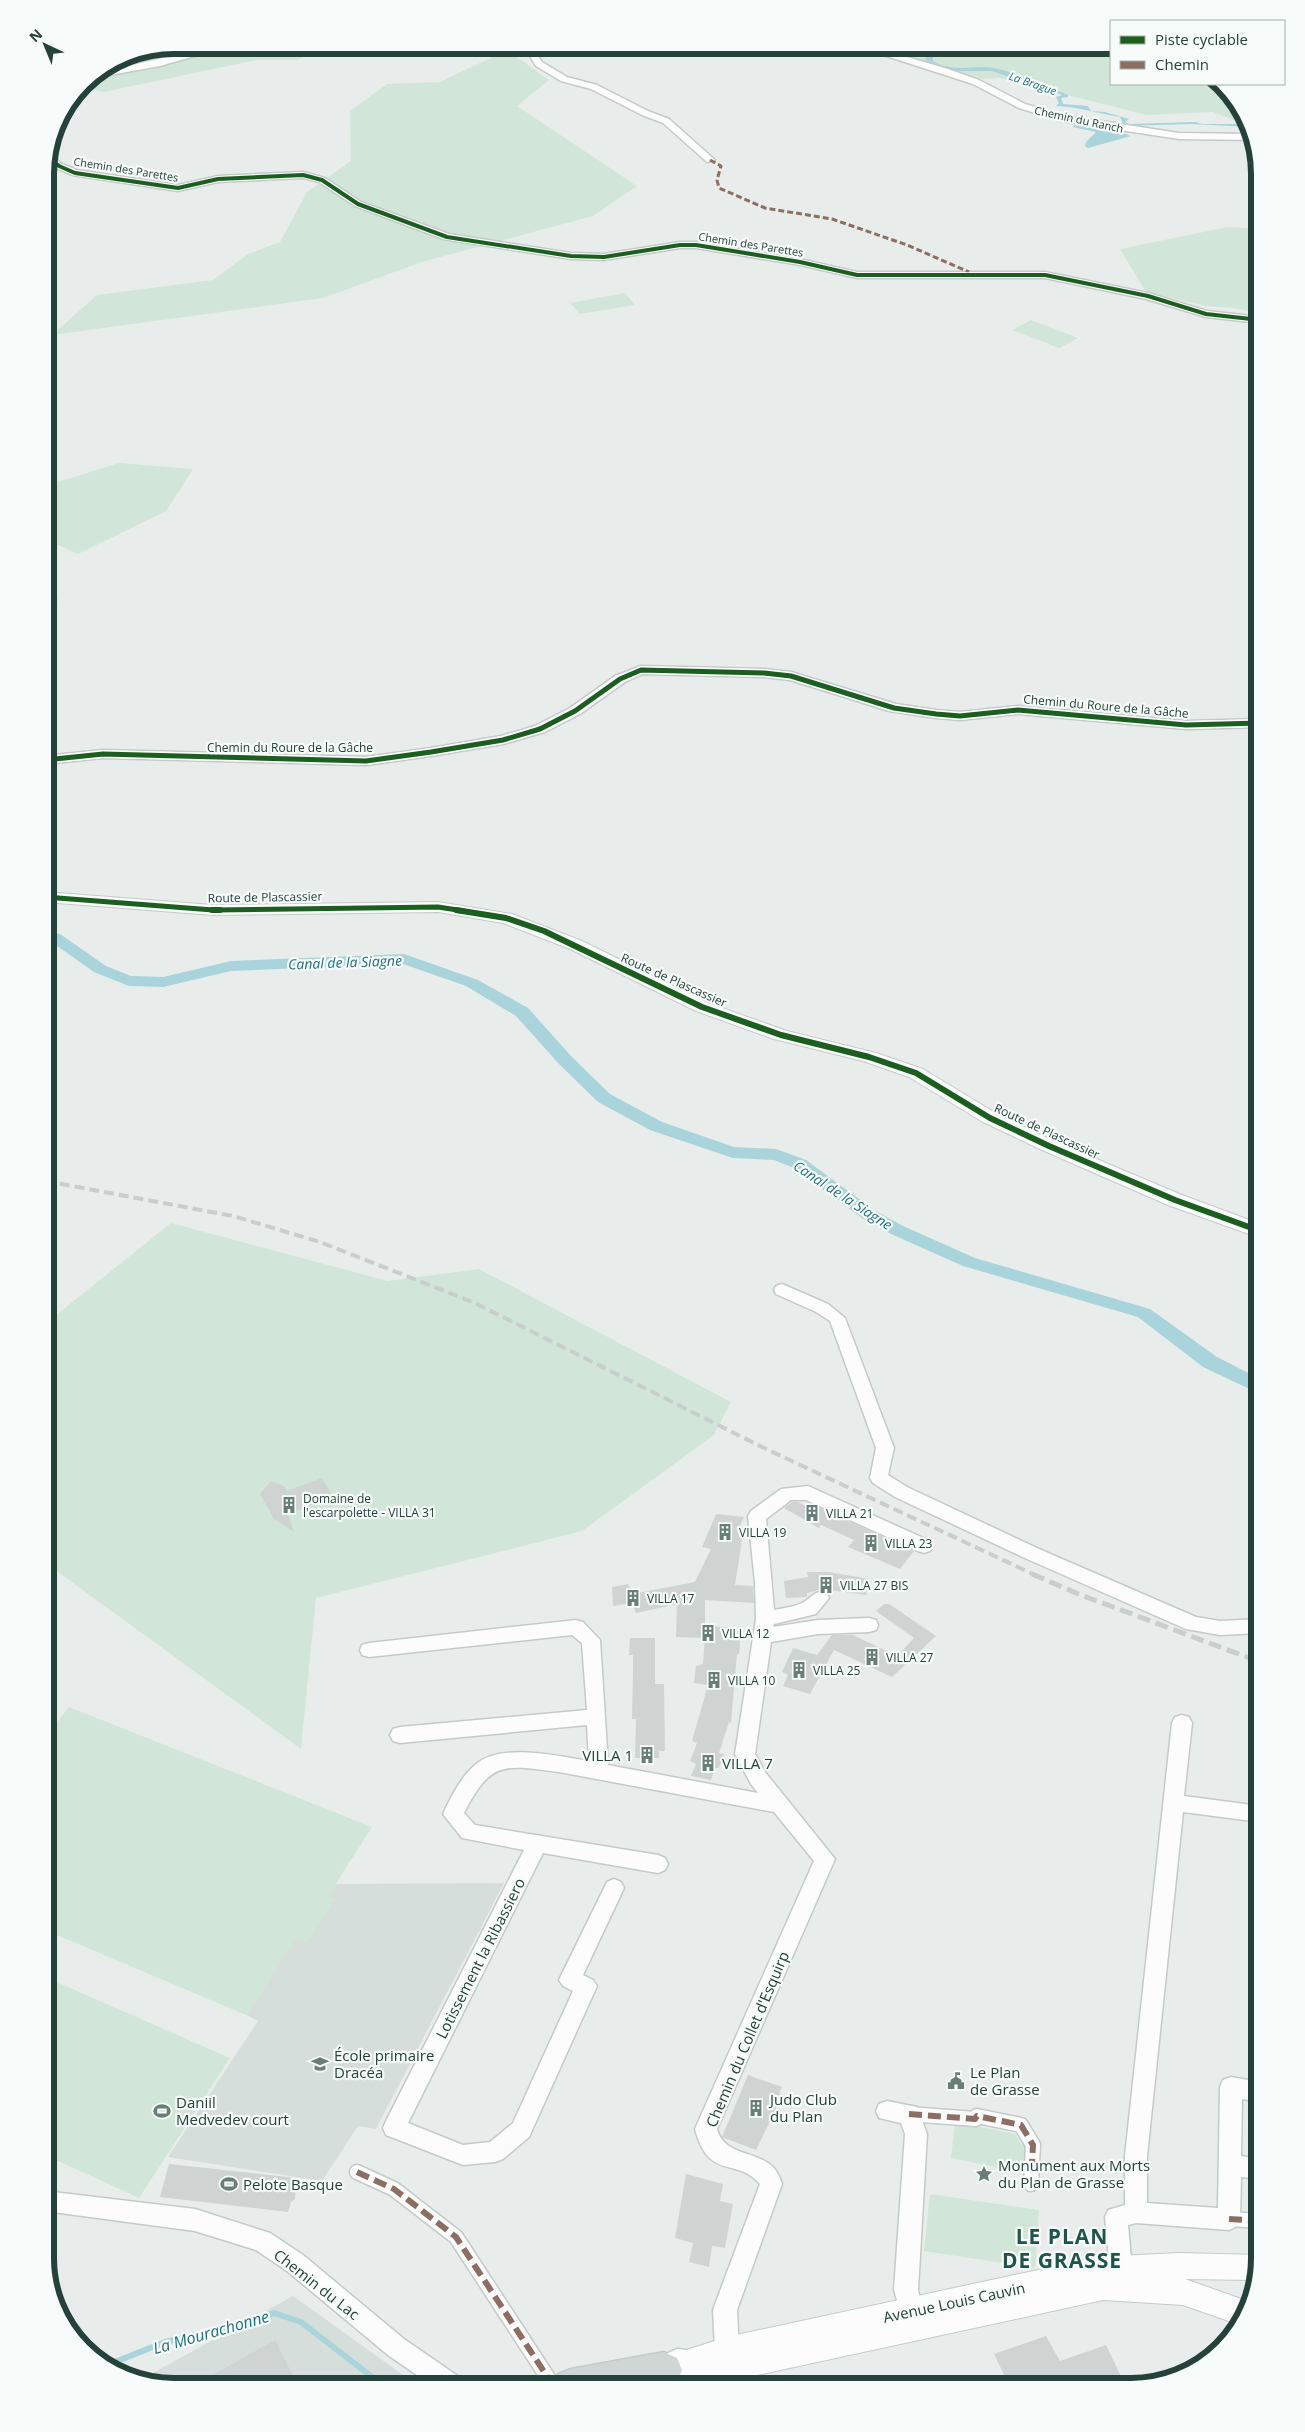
<svg xmlns="http://www.w3.org/2000/svg" width="1305" height="2432" font-family="'Open Sans',sans-serif">
<style>
.built{fill:#d6dedb}
.green{fill:#d1e6d8}
.water{fill:#a9d4db}
.lines{fill:none;stroke-linecap:round;stroke-linejoin:round}
.stream{stroke:#a9d4db;stroke-width:6}
.canal{fill:#a9d4db;fill-rule:evenodd}
.building{fill:#cfd4d2}
.pedestrian-casing{stroke:#c5cac8;stroke-width:17}
.minor-casing{stroke:#c5cac8;stroke-width:3}
.tertiary-casing{stroke:#c5cac8;stroke-width:2}
.secondary-casing{stroke:#c3cbc8;stroke-width:3}
.primary-casing{stroke:#c3ccc9;stroke-width:3}
.pedestrian{stroke:#fcfcfc;stroke-width:14}
.minor{fill:#fcfcfc;fill-rule:evenodd}
.tertiary{fill:#fcfcfc;fill-rule:evenodd}
.secondary{fill:#fcfcfc;fill-rule:evenodd}
.primary{fill:#cfd7d5;fill-rule:evenodd}
.rail-far1{stroke:#c9cdcc;stroke-width:4;stroke-dasharray:10 5;stroke-linecap:butt}
.rail{stroke:#c9cdcc;stroke-width:5;stroke-dasharray:13 6;stroke-linecap:butt}
.quiet-far1{stroke:#8d6e63;stroke-width:3;stroke-dasharray:6 3;stroke-linecap:butt}
.quiet{stroke:#8d6e63;stroke-width:6;stroke-dasharray:13 6;stroke-linecap:butt}
.cycleway-far2-casing{stroke:#f7fbf9;stroke-width:5.5}
.cycleway-far1-casing{stroke:#f7fbf9;stroke-width:8}
.cycleway-casing{stroke:#f7fbf9;stroke-width:9}
.cycleway-far2{stroke:#1b5e20;stroke-width:4}
.cycleway-far1{stroke:#1b5e20;stroke-width:5}
.cycleway{stroke:#1b5e20;stroke-width:6}
.labels{text-anchor:middle;dominant-baseline:central;stroke-width:4.5;stroke-linejoin:round;paint-order:stroke}
.far-water-label{font-size:11px;font-style:italic;fill:#1c6f80;stroke:#f7fbf9}
.far-street-label{font-size:11px;fill:#24423a;stroke:#f7fbf9}
.street-label{font-size:12px;fill:#24423a;stroke:#f7fbf9}
.poi-label{font-size:12px;fill:#24423a;stroke:#f7fbf9;text-anchor:start}
.water-label{font-size:14px;font-style:italic;fill:#1c6f80;stroke:#f7fbf9}
.near-poi-label{font-size:15px;fill:#24423a;stroke:#f7fbf9;text-anchor:start}
.near-street-label{font-size:15px;fill:#24423a;stroke:#f7fbf9}
.near-water-label{font-size:16px;font-style:italic;fill:#1c6f80;stroke:#f7fbf9}
.near-district-label{font-size:21px;font-weight:bold;letter-spacing:1px;fill:#1f5548;stroke:#f7fbf9}
.rim{fill:none;stroke:#24423a;stroke-width:6}
</style>
<rect width="100%" height="100%" fill="#e8edeb"/>
<path class="built" d="M504,1883L376,2129L358,2126L322,2181L168,2157L258,2021L246,2015L296,1938L335,1899L327,1896L336,1884Z
M293,2296L420,2387H165L142,2379Z"/>
<path class="green" d="M173,45H322L298,60H256L104,92L79,87L83,82L125,55Z
M864,45H1111V84H1217L1247,120L1236,121L1213,112L1147,115L999,78L983,79Z
M507,50L549,80L517,106L637,186L593,216L422,262L323,298L52,335L97,295L213,280L248,254L280,242L307,192L351,161L350,111L387,84L440,82Z
M1228,227L1260,229V314L1234,308L1206,306L1146,292L1120,249Z
M625,293L635,305L580,314L570,303Z
M1031,320L1078,338L1059,348L1012,330Z
M119,463L193,469L166,511L78,554L45,539V484L61,481Z
M171,1223L388,1281L479,1269L731,1402L714,1435L582,1531L316,1598L301,1749L58,1572L45,1569V1324Z
M69,1707L372,1827L328,1896L335,1899L307,1943L296,1939L246,2015L45,1930V1738Z
M45,1977L230,2058L139,2198L45,2155Z
M955,2122L1015,2134L1021,2144L1030,2147L1027,2174L951,2158Z
M930,2194L1039,2210L1035,2268L924,2251Z"/>
<path class="water" d="M907,45L926,48L933,53V61C956,74 973,64 994,68C1017,73 1046,86 1068,95V97L1061,98L1063,104L1088,106L1091,111L1105,112L1129,119L1125,122L1129,124L1195,122L1202,124H1247L1251,127L1191,124L1124,126L1120,117C1097,113 1078,107 1056,106L1059,103L1056,97L1062,95L992,71H956L925,60L927,53Z
M1074,125L1123,133L1131,136L1088,148L1085,146L1086,142L1096,132L1073,127Z"/>
<g class="lines">
<path class="stream" d="M105,2366L165,2342L240,2325L274,2313L301,2322L385,2387"/>
<path class="canal" d="M45,931L60,934L106,966L131,976L163,977L231,961L404,954L478,980L528,1008L571,1056L610,1094L662,1122L734,1147L776,1149L806,1160L874,1210L903,1226L975,1258L1150,1309L1217,1357L1260,1379V1394L1203,1367L1138,1317L963,1266L891,1234L862,1218L794,1168L774,1160L733,1158L650,1130L598,1102L559,1064L516,1016L466,986L403,964L231,971L163,987L129,986L94,972L50,941H45Z"/>
</g>
<path class="building" d="M322,1478L333,1497L288,1514L294,1532L274,1519L260,1494L271,1481L284,1486L287,1491Z
M792,1502H798L808,1507L811,1504L914,1551L900,1569L848,1547L854,1540L821,1525L819,1528L784,1508Z
M716,1514L744,1517L740,1526L744,1527L735,1585L753,1586L754,1603L705,1600V1631L706,1626L739,1628L740,1645L739,1655L737,1654L731,1723L729,1722L719,1753L724,1754L719,1768H715L711,1780L691,1776L696,1764L690,1761L697,1743L692,1741L708,1685L694,1683L696,1666L703,1664L705,1638L676,1637L677,1604L636,1613L632,1603L613,1606L612,1587L628,1584L632,1594L695,1582L711,1549L702,1547Z
M807,1572H828L869,1579L866,1595L822,1589L807,1593V1597L786,1598L784,1581L808,1577Z
M884,1604H889L936,1636L892,1677L834,1650L810,1694L783,1686L788,1675L782,1672L793,1648L817,1655L832,1635H853L897,1656L914,1638L876,1611Z
M630,1638H655V1684H664L665,1751H659V1758H635L636,1719H632L633,1670V1655H629Z
M748,2075L782,2087L779,2093L783,2095L756,2150L722,2137Z
M169,2164L296,2178L295,2199L291,2202L288,2212L160,2197Z
M686,2174L723,2184L720,2201L733,2204L725,2248L712,2246L709,2267L689,2262L693,2243L675,2238Z
M1046,2336L1060,2361L1106,2345L1126,2387H1010L994,2354Z
M275,2340L299,2387H191Z"/>
<g class="lines">
<g class="pedestrian-casing">
<path id="pedestrian" d="M909,2114L975,2119L977,2116L1021,2125L1033,2145L1031,2184
M357,2172L394,2189L456,2237L554,2387
M1229,2219L1260,2221"/>
</g>
<g class="minor-casing">
<path id="minor" d="M219,45H234L160,66L88,79L97,73Z
M511,45H522L536,52L542,62L567,77L597,85L648,111L669,119L715,160L707,162L663,123L642,115L591,89L561,81L536,66L530,56Z
M852,45H866L948,69L979,80L1025,104L1062,115L1179,133L1252,134L1253,140L1179,139L1061,121L1019,108L973,84Z
M80,87L84,89L76,100H71Z
M48,153L62,164L77,170L178,185L218,176L303,172L325,178L361,202L449,234L571,253L604,254L680,242H696L800,259L857,272H1045L1148,293L1207,311L1260,317V323L1206,317L1146,299L1045,278H857L800,265L696,248H680L604,260L571,259L443,239L355,206L319,182L303,178L218,182L178,191L72,175L56,168L46,160Z
M50,596L56,600L49,611L45,612V598Z
M641,666L764,669L791,672L896,704L936,710L960,712L1018,706L1186,721L1260,719V727L1186,729L1018,714L960,720L936,718L889,711L790,680L764,677L643,674L625,682L580,714L545,732L503,744L431,756L366,765L103,758L45,764V756L103,750L366,757L431,748L501,736L535,726L570,708L615,676Z
M782,1284L828,1304L845,1318L894,1448L888,1475L907,1487L1039,1549L1196,1617L1220,1621L1260,1619V1633L1220,1635L1186,1629L1027,1559L895,1497L873,1483L870,1478L876,1448L830,1321L816,1312L776,1294L774,1290L776,1286Z
M808,1486L930,1541L933,1546L930,1551L924,1553L918,1551L806,1500H791L766,1519L774,1610C783,1608 794,1607 802,1603C813,1598 813,1589 827,1593L829,1598L816,1614L774,1624L773,1627L818,1620L869,1618L876,1620L878,1625L876,1630L869,1632L818,1634L771,1642L755,1754L765,1772L835,1859L717,2129C724,2156 755,2150 773,2167C777,2171 780,2178 782,2184L737,2310L739,2351L742,2359L738,2367L730,2370L722,2367L715,2351L713,2310L760,2184C736,2156 709,2182 695,2129L814,1861L774,1812L559,1772C504,1765 491,1760 464,1813L475,1825L658,1855L665,1858L668,1864L665,1870L658,1873L543,1853L408,2123L463,2145L490,2142L513,2123L573,1991L563,1986L559,1980L607,1882L614,1879L621,1882L624,1888L583,1975L593,1980L597,1986L529,2137L503,2159L495,2162L463,2165L386,2135L383,2128L386,2121L524,1850L462,1838L443,1814C451,1797 460,1778 475,1765C501,1742 557,1756 589,1761L587,1725L400,1743L393,1741L390,1735L393,1729L400,1727L587,1710L582,1643L572,1635L369,1657L362,1655L360,1650L362,1645L369,1643L576,1620L583,1622L600,1640L608,1765L758,1793L751,1784L735,1754L756,1619L755,1582L748,1516L751,1511L781,1489Z
M1182,1715L1189,1717L1192,1723L1184,1796L1260,1806V1822L1183,1812L1147,2156V2203L1218,2208L1220,2087L1223,2080L1231,2077L1260,2082V2102L1242,2099L1241,2156L1260,2159V2179L1241,2177L1240,2219L1237,2226L1229,2230L1136,2223L1128,2225L1132,2269L1129,2277L1121,2280L1113,2277L1110,2269L1105,2217L1108,2210L1125,2205V2156L1172,1723L1175,1717Z
M887,2101L917,2107L927,2134L918,2290L925,2320L921,2328L913,2331L905,2328L894,2290L905,2134L901,2123L879,2118L876,2111L879,2104Z
M45,2191L195,2209L270,2233L303,2255L404,2339L462,2379L466,2387H434L388,2355L287,2271L256,2250L195,2231L45,2211Z"/>
</g>
<g class="tertiary-casing">
<path id="tertiary" d="M45,892L213,905L438,902L512,914L582,941L708,1003L787,1031L876,1053L923,1069L997,1114L1056,1142L1182,1195L1260,1224V1238L1168,1205L1042,1150L983,1122L909,1077L863,1061L774,1039L696,1011L570,949L503,923L438,912L213,915L45,902Z
M1179,2253L1260,2255L1253,2280L1185,2279L1247,2301L1240,2325L1183,2305L1103,2300L753,2376L733,2387H695L700,2377L707,2371L684,2378L674,2374L670,2364L674,2354L727,2337L1098,2257Z"/>
</g>
<g class="secondary-casing">
<path id="secondary" d="M677,2349C703,2350 717,2364 726,2387H691L684,2381H677L671,2387H643L640,2380L650,2361Z"/>
</g>
<g class="primary-casing">
<path id="primary" d="M664,2352L677,2358L682,2370L677,2382L666,2387H553L558,2374L571,2369Z"/>
</g>
<use href="#pedestrian" class="pedestrian"/>
<use href="#minor" class="minor"/>
<use href="#tertiary" class="tertiary"/>
<use href="#secondary" class="secondary"/>
<use href="#primary" class="primary"/>
<path class="rail-far1" d="M45,1181L233,1216L320,1242L475,1303L764,1448L1035,1575"/>
<path class="rail" d="M1032,1574L1081,1595L1260,1662"/>
<path class="quiet-far1" d="M710,160L721,166L717,180L719,188L765,208L832,219L907,245L969,272"/>
<path class="quiet" d="M909,2114L975,2119L977,2116L1021,2125L1033,2145L1031,2184
M357,2172L394,2189L456,2237L554,2387
M1229,2219L1260,2221"/>
<g class="cycleway-far2-casing">
<path id="cycleway-far2" d="M47,156L59,166L75,173L178,188L218,179L303,175L322,180L358,204L447,237L571,256L604,257L680,245H696L800,262L857,275H1045L1148,296L1206,314L1260,320"/>
</g>
<g class="cycleway-far1-casing">
<path id="cycleway-far1" d="M45,760L103,754L366,761L431,752L503,740L540,729L575,711L620,679L641,670L764,673L791,676L894,708L936,714L960,716L1018,710L1186,725L1260,723
M45,897L213,910L438,907L464,911"/>
</g>
<g class="cycleway-casing">
<path id="cycleway" d="M212,910H220
M456,910L506,918L544,931L702,1007L781,1035L869,1057L916,1073L990,1118L1049,1146L1175,1200L1260,1231"/>
</g>
<use href="#cycleway-far2" class="cycleway-far2"/>
<use href="#cycleway-far1" class="cycleway-far1"/>
<use href="#cycleway" class="cycleway"/>
</g>
<defs>
<g id="building-bare" transform="scale(1.35)"><path d="M-4-6H4V6H1V3H-1V6H-4ZM-2.5-4.3h1.7v1.8h-1.7ZM.8-4.3h1.7v1.8H.8ZM-2.5-1h1.7V.8h-1.7ZM.8-1h1.7V.8H.8Z" fill="#697e78" stroke="#f7fbf9" stroke-width="2.5" paint-order="stroke"/></g>
<g id="school-bare" transform="scale(1.35)"><path d="M0-5L7-2L0 1L-7-2ZM-4 1L0 2.5L4 1V4Q0 6-4 4Z" fill="#697e78" stroke="#f7fbf9" stroke-width="2.5" paint-order="stroke"/></g>
<g id="civic-bare" transform="scale(1.35)"><path d="M-.6-6.5H3V-4.5H.6V-3L4-1V1h2V6H-6V1h2V-1L-.6-3ZM-1.2 2.5V6h2.4V2.5Z" fill="#697e78" stroke="#f7fbf9" stroke-width="2.5" paint-order="stroke"/></g>
<g id="stadium-bare" transform="scale(1.35)"><path d="M0-5a6.5 5 0 1 0 0 10a6.5 5 0 1 0 0-10ZM-3.5-1.8h7v3.6h-7Z" fill="#697e78" stroke="#f7fbf9" stroke-width="2.5" paint-order="stroke"/></g>
<g id="sight-bare" transform="scale(1.35)"><path d="M0-6L1.8-2.2L6-1.7L2.9 1.2L3.7 5.4L0 3.3L-3.7 5.4L-2.9 1.2L-6-1.7L-1.8-2.2Z" fill="#697e78" stroke="#f7fbf9" stroke-width="2.5" paint-order="stroke"/></g>
</defs>
<g fill-rule="evenodd">
<use href="#building-bare" x="289" y="1505"/>
<use href="#building-bare" x="812" y="1513"/>
<use href="#building-bare" x="725" y="1532"/>
<use href="#building-bare" x="871" y="1543"/>
<use href="#building-bare" x="826" y="1585"/>
<use href="#building-bare" x="633" y="1598"/>
<use href="#building-bare" x="708" y="1633"/>
<use href="#building-bare" x="872" y="1657"/>
<use href="#building-bare" x="799" y="1670"/>
<use href="#building-bare" x="714" y="1680"/>
<use href="#building-bare" x="647" y="1755"/>
<use href="#building-bare" x="708" y="1763"/>
<use href="#school-bare" x="320" y="2064"/>
<use href="#civic-bare" x="956" y="2081"/>
<use href="#building-bare" x="756" y="2108"/>
<use href="#stadium-bare" x="162" y="2111"/>
<use href="#sight-bare" x="984" y="2174"/>
<use href="#stadium-bare" x="229" y="2184"/>
</g>
<g class="labels">
<g class="far-water-label">
<text transform="translate(1033 83) rotate(19)">La Brague</text>
</g>
<g class="far-street-label">
<text transform="translate(1079 119) rotate(12)">Chemin du Ranch</text>
<text transform="translate(126 169) rotate(9)">Chemin des Parettes</text>
<text transform="translate(751 244) rotate(9)">Chemin des Parettes</text>
</g>
<g class="street-label">
<text transform="translate(1106 706) rotate(5)">Chemin du Roure de la Gâche</text>
<text x="290" y="747">Chemin du Roure de la Gâche</text>
<text transform="translate(265 897) rotate(-1)">Route de Plascassier</text>
<text transform="translate(674 980) rotate(24)">Route de Plascassier</text>
<text transform="translate(1047 1131) rotate(25)">Route de Plascassier</text>
</g>
<g class="poi-label">
<text x="303" y="1498">Domaine de<tspan x="303" dy="14">l'escarpolette - VILLA 31</tspan></text>
<text x="826" y="1513">VILLA 21</text>
<text x="739" y="1532">VILLA 19</text>
<text x="885" y="1543">VILLA 23</text>
<text x="840" y="1585">VILLA 27 BIS</text>
<text x="647" y="1598">VILLA 17</text>
<text x="722" y="1633">VILLA 12</text>
<text x="886" y="1657">VILLA 27</text>
<text x="813" y="1670">VILLA 25</text>
<text x="728" y="1680">VILLA 10</text>
</g>
<g class="water-label">
<text transform="translate(345 962) rotate(-2)">Canal de la Siagne</text>
<text transform="translate(843 1195) rotate(33)">Canal de la Siagne</text>
</g>
<g class="near-poi-label">
<text x="633" y="1755" text-anchor="end">VILLA 1</text>
<text x="722" y="1763">VILLA 7</text>
<text x="334" y="2055">École primaire<tspan x="334" dy="17">Dracéa</tspan></text>
<text x="970" y="2072">Le Plan<tspan x="970" dy="17">de Grasse</tspan></text>
<text x="770" y="2099">Judo Club<tspan x="770" dy="17">du Plan</tspan></text>
<text x="176" y="2102">Daniil<tspan x="176" dy="17">Medvedev court</tspan></text>
<text x="998" y="2165">Monument aux Morts<tspan x="998" dy="17">du Plan de Grasse</tspan></text>
<text x="243" y="2184">Pelote Basque</text>
</g>
<g class="near-street-label">
<text transform="translate(480 1958) rotate(-63)">Lotissement la Ribassiero</text>
<text transform="translate(747 2039) rotate(-67)">Chemin du Collet d'Esquirp</text>
<text transform="translate(317 2284) rotate(38)">Chemin du Lac</text>
<text transform="translate(954 2302) rotate(-12)">Avenue Louis Cauvin</text>
</g>
<g class="near-water-label">
<text transform="translate(211 2332) rotate(-16)">La Mourachonne</text>
</g>
<g class="near-district-label">
<text x="1062" y="2236">LE PLAN<tspan x="1062" dy="24">DE GRASSE</tspan></text>
</g>
</g>
<path d="M0 0H1305V2432H0ZM174 54H1131A120 120 0 0 1 1251 174V2258A120 120 0 0 1 1131 2378H174A120 120 0 0 1 54 2258V174A120 120 0 0 1 174 54Z" fill="#f7fbf9" fill-rule="evenodd"/>
<path class="rim" d="M174 54H1131A120 120 0 0 1 1251 174V2258A120 120 0 0 1 1131 2378H174A120 120 0 0 1 54 2258V174A120 120 0 0 1 174 54Z"/>
<rect x="1110" y="20" width="175" height="65" fill="#f7fbf9" stroke="#a3b1ad"/>
<rect x="1120" y="36" width="25" height="8" fill="#1b5e20" stroke="#a3b1ad"/>
<text x="1155" y="45" font-size="15" fill="#24423a">Piste cyclable</text>
<rect x="1120" y="61" width="25" height="8" fill="#8d6e63" stroke="#a3b1ad"/>
<text x="1155" y="70" font-size="15" fill="#24423a">Chemin</text>
<g transform="translate(45 45) rotate(316)" stroke="#f7fbf9" stroke-width="4" paint-order="stroke">
<path d="M0-4L9 19L0 12L-9 19Z" fill="#24423a"/>
<text y="-8" font-size="14" font-weight="bold" text-anchor="middle" fill="#24423a">N</text>
</g>
</svg>
